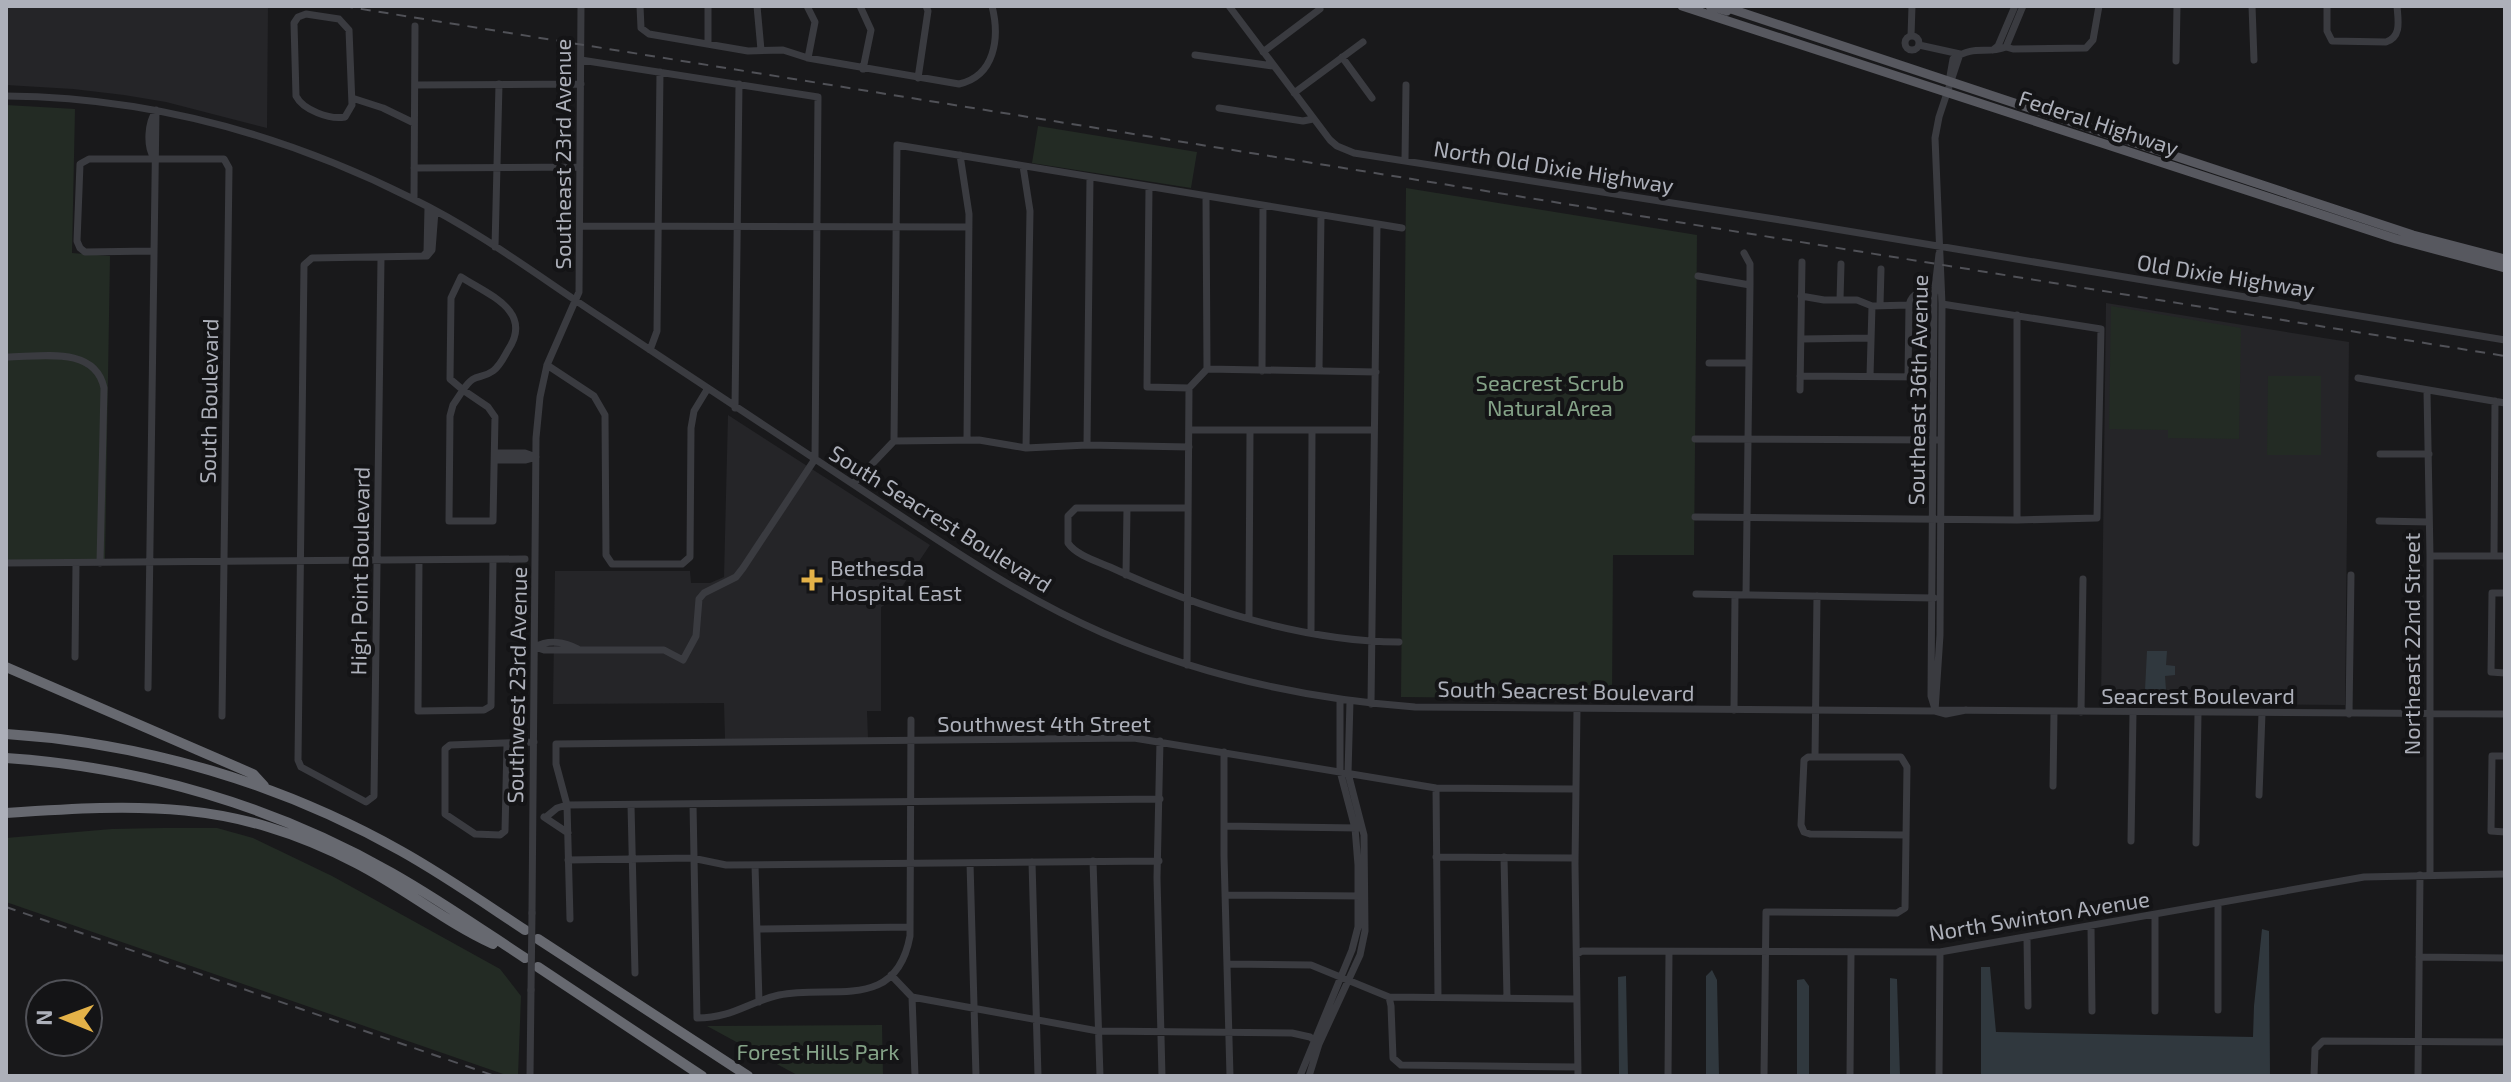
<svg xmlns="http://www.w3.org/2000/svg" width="2511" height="1082" font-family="'Exo 2',sans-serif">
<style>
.built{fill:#252528}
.green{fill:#232b24}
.water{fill:#30383e}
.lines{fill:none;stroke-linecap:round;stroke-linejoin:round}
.minor{stroke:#3a3b40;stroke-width:7}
.major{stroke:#57585f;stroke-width:9}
.highway{stroke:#676970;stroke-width:10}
.rail{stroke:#505157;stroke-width:2;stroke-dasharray:10 8;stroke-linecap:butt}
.minor-bridge{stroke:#3a3b40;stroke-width:7}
.poi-dot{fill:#e4b248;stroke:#141416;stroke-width:3}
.labels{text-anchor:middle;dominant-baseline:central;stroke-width:8;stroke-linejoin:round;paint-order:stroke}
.street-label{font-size:22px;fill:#adb0ba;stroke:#141416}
.park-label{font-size:22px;fill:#85a388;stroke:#141416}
.poi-label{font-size:22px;fill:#adb0ba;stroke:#141416;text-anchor:start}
</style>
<rect width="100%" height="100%" fill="#19191b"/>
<path class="built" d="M6,6H268L267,128L166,102L124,95L73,89L6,85Z
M2106,303L2349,342L2345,705L2101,703Z
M728,415L930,545L893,600L881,607V711H867L868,738L725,739L724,703L553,704L555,571H690L691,583H710L724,577Z"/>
<path class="green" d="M6,105L75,109L72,253L110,256L105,560H6Z
M1038,126L1197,152L1191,188L1032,163Z
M1406,188L1697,235L1694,555H1613L1612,699L1401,697Z
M2111,306L2241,328L2239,439L2168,438V430L2109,429Z
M2268,376H2321V455H2267Z
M163,828H217L253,838L332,876L500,969L521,996L518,1076H509L6,902V838L112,829Z
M882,1025L883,1076H799L707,1026Z"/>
<path class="water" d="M2147,651H2167L2166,665L2175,666V675L2165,676L2166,690H2145Z
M2262,929L2269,931L2270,1076H1981V967H1990L1996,1032L2253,1037L2254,1006Z
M1712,970L1717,980L1719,1076H1706V976Z
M1626,976L1628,1076H1619L1618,977Z
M1890,978L1897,979L1900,1076H1890Z
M1804,979L1809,986V1076H1797V980Z"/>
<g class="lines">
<path class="minor" d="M640,6L641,28L649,34L748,51L783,50L808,58L959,84C995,76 1000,38 992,6
M757,6L761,50
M807,6L815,22L808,58
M860,6L871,30L863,69
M1229,6L1330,140L1337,146L1354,153L1787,221L2505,340
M2252,6L2254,60
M2327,6V31L2332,41L2386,42C2402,37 2398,20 2397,6
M306,14L339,19L349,30L352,105L345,117C330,120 303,110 296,96L294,23L298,17Z
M1911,36L1912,6
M1905 43a7 7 0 1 1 14 0a7 7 0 1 1-14 0Z
M708,44V6
M1919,45L1960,54
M2006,47L2013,49L2086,48L2093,40L2099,6
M1993,50L1998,46L2015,6
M1263,52L1320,9
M1195,55L1273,66
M1342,57L1372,98
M581,60L818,97L815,459
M2176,61L2177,6
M1950,76L1953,59C1976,44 1985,55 2006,47L2023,6
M918,78L928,11L926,6
M415,85L581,84
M1294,93L1363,42
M6,96C148,97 286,135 413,199C481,232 542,279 605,320C695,379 784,439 874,498C948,547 1021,597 1103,633C1202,676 1307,699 1415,707L1935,711L1946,714L1966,710
M352,98L383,108L414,123
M1219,108L1303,121L1313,119
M960,155L969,214L967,439
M154,158C146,146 148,122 156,111
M1405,160L1406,85
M1023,166L1030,211L1026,448
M414,168L580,167
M1149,187L1147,387L1189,388
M1206,197L1207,369
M414,199L415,26
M580,226L969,227
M495,247L499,84
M153,251L85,252L80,248L77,241L80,164L89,159H224L229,168L222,716
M1744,253L1750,264V285L1746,595
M424,255L427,252L428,207
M381,258L374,796L366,802L301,767L298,760L304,265L312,258L427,256L432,250L435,211
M1698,276L1750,285
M461,277C489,295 534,311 508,350C504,357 500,366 493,371C479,381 476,371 463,390L450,379L451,298Z
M1801,296L1824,300H1857L1872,306L1909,305C1912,290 1926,291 1938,290
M1840,300L1841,264
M1880,305L1881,269
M1801,339L1871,338
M650,350L657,331L660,72
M6,357C40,357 95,345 104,388L100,563
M1709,363H1749
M547,365L594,396L605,415L606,555L612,564H682L690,557L691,428L694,411L708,388
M1207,369L1376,372
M1262,371L1263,206
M1319,371L1321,215
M1800,376L1924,377
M1870,376L1872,306
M1908,377L1909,305
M2358,378L2505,403
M463,390L488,407L495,417L493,521H449L450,416L453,405Z
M1800,390L1802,262
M2427,391L2430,556V875
M735,408L739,84
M1189,430H1374
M1695,439L1937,440
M894,441L979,440L1026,448L1087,445L1189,447
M1087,445L1090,177
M495,453H525L536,457
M2380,454H2429
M495,460H525L536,457
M853,484L894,441L897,145L1402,228
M1188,508H1076L1068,516V543C1076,555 1096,561 1110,567C1198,608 1301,641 1399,642
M1695,517L2017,520L2097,518L2101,329L1942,304
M2017,520V315
M2379,521L2429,522
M2430,556H2505
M2494,556L2495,401
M419,560L418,711L484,710L491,706L493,560
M6,563L525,559
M1126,575L1127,508
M2505,593H2492L2491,672L2505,673
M1696,594L1934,598
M1249,618L1250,430
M1311,631L1312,430
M535,647L544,650H664L683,660L696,636L699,599L704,593L736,577L743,568L815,459
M535,647C549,639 565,642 578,649
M75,657L76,563
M1187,665L1189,388L1207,369
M148,688L156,110
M1371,704L1377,224
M1577,709L1575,864L1578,1076
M1935,709L1931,696L1934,296L1939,254
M1734,710L1735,595
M1937,710L2505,714
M1935,711L1940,635L1942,304L1935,138L1939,117L1960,54
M2081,712L2083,579
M2349,714L2351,575
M1160,741L1157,878L1162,1076
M507,744L505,831L500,835L475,834L445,814V749L450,745L534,742
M1224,752V856L1230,1076
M2505,756H2492L2491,831L2505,832
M1815,757L1817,596
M2053,786L2054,712
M1436,788L1438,997
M2259,795L2262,713
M693,804L697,1018C733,1018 748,1002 779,995C831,984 896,1013 910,936L911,720
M631,805L635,973
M544,817L568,833
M546,817L557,808L567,805L1160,799
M1224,826L1358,828
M2131,841L2133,712
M2196,843L2198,713
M1436,857L1575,858
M1504,857L1507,998
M568,860L692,858L726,865L1159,861
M1093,861L1100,1076
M1032,862L1038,1076
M970,863L976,1076
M755,865L759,1002
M1225,895L1362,896
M532,913L536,438L540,397L547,365L579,292L581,6
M2155,915V1011
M570,919L567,805L556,764V744L1134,738L1436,788L1576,789
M2091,926L2092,1011
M757,929L910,927
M2027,938L2028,1006
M1577,954L1582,951L1940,952L2364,877L2505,874
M2419,957L2505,958
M1227,964L1311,965L1389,997L1576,999
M891,975L912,997L1098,1031L1292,1033L1310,1037L1319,1044
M912,997L915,1076
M1389,997L1391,1006L1393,1058L1401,1065L1578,1067
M2218,1010V903
M530,1076L531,990
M1300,1076L1352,950L1358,927V865L1355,828L1340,771V699
M1309,1076L1319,1044L1360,955L1365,931L1364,835L1348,773L1350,701
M1668,1076L1669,952
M1764,1076L1766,912L1897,913L1905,908L1907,767L1901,757H1808L1804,760L1801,825L1804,832L1810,834L1906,835
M1850,1076L1851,954
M1939,1076L1940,952
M2314,1076L2315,1049L2323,1041L2505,1042
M2418,1076L2420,875"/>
<path class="major" d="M1682,6L2396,239L2505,268
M1710,6L1727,11
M1722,6L2413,235L2505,259"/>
<path class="highway" d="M6,667L253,774L264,786
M6,734C145,743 280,783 401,851C444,875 484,903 525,930
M6,758C142,767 274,806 392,873C438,899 481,929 525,958
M6,813C140,804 233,799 356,863C403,887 445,922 493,944
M538,939L748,1076
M538,967L702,1076"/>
<path class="rail" d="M343,6L2505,356
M6,907L495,1076"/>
<path class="minor-bridge" d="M531,990L532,913"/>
</g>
<path class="poi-dot" d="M808 568h8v8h8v8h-8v8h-8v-8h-8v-8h8z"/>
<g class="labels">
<g class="street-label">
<text transform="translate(2099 122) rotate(18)">Federal Highway</text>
<text transform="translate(562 154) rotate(-90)">Southeast 23rd Avenue</text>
<text transform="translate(1554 166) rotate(9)">North Old Dixie Highway</text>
<text transform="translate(2226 275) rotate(9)">Old Dixie Highway</text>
<text transform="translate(1917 390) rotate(-89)">Southeast 36th Avenue</text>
<text transform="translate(208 401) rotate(-89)">South Boulevard</text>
<text transform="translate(941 518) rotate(32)">South Seacrest Boulevard</text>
<text transform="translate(359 571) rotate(-89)">High Point Boulevard</text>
<text transform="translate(2411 644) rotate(-90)">Northeast 22nd Street</text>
<text transform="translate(516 685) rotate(-89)">Southwest 23rd Avenue</text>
<text transform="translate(1566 690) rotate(1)">South Seacrest Boulevard</text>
<text x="2198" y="695">Seacrest Boulevard</text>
<text x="1044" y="723">Southwest 4th Street</text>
<text transform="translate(2039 915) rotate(-9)">North Swinton Avenue</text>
</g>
<g class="park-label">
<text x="1550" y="382">Seacrest Scrub<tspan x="1550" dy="25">Natural Area</tspan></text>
<text x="818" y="1051">Forest Hills Park</text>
</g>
<g class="poi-label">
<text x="830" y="567">Bethesda<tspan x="830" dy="25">Hospital East</tspan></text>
</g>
</g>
<rect width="2511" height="1082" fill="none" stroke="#adb0ba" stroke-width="16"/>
<g transform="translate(64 1018) rotate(271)"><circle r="38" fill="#141416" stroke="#515258" stroke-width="2"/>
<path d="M0-6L14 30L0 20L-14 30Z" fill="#e4b248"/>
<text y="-12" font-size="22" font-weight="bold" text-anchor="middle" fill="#adb0ba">N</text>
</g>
</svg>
